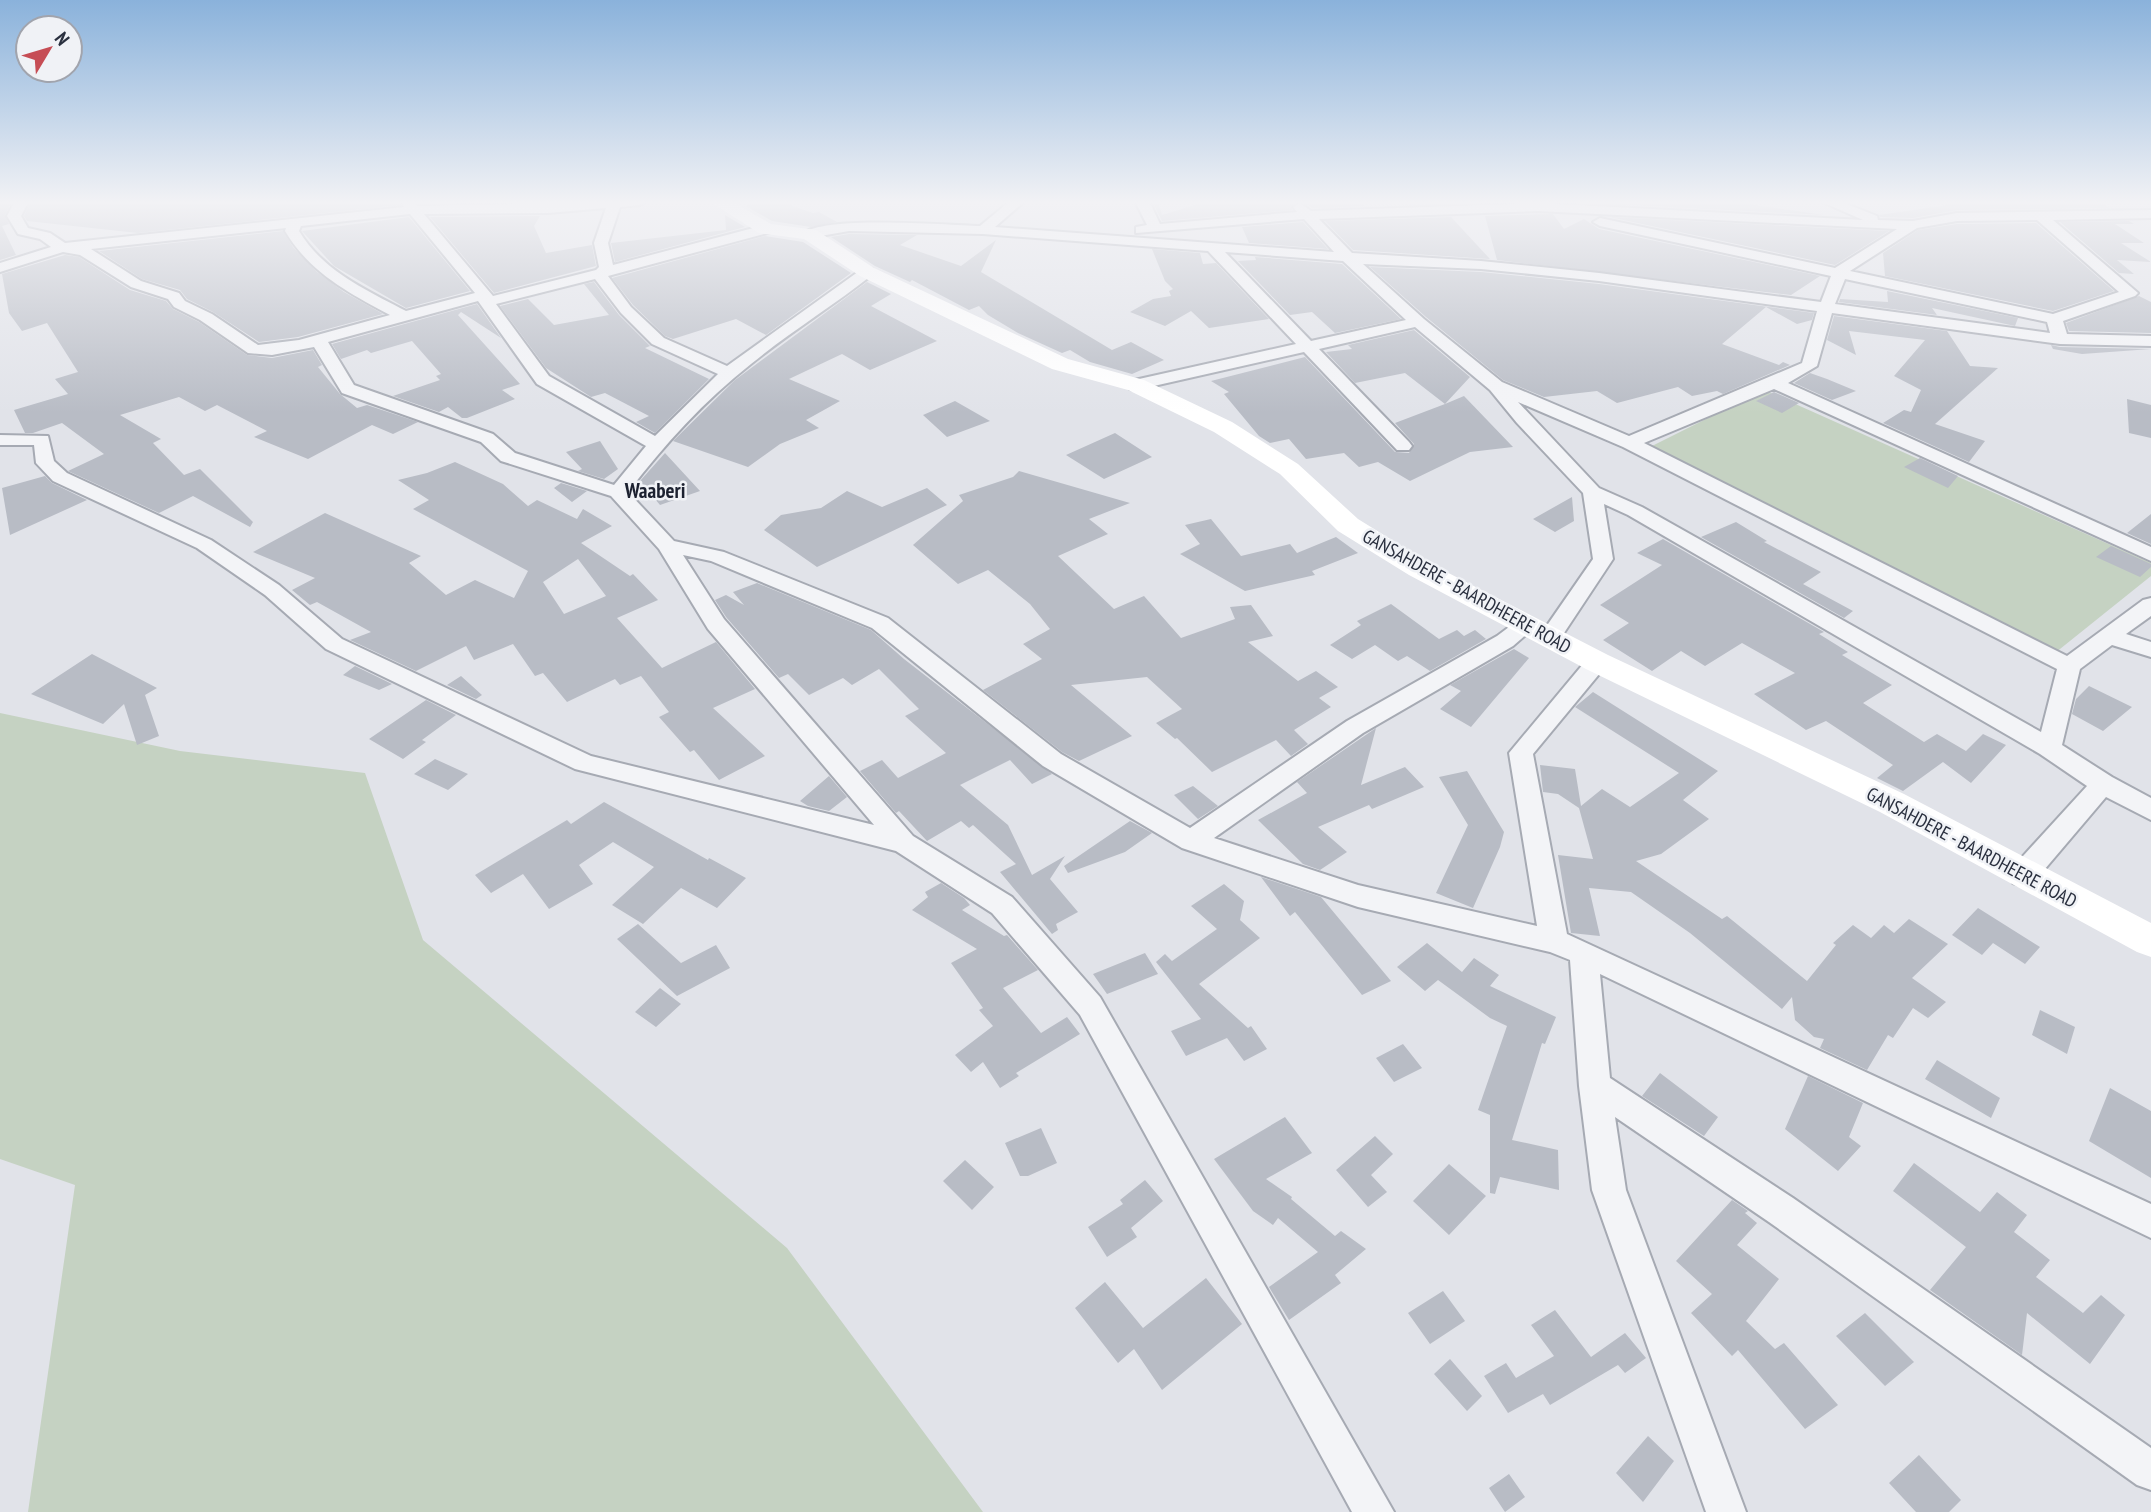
<svg xmlns="http://www.w3.org/2000/svg" width="2151" height="1512" font-family="'PT Sans Narrow',sans-serif">
<style>
.green{fill:#c5d2c2}
.building{fill:#b8bcc5;fill-rule:evenodd}
.lines{fill:none;stroke-linecap:round;stroke-linejoin:round}
.minor-casing{stroke:#a6aab3;stroke-width:4}
.minor{fill:#f3f4f7;fill-rule:evenodd}
.secondary{fill:#fff;fill-rule:evenodd}
.labels{text-anchor:middle;dominant-baseline:central;stroke-width:5;stroke-linejoin:round;paint-order:stroke}
.street-label{font-size:19px;fill:#2a303f;stroke:#f0f2f6}
.far-district-label{font-size:21px;font-weight:bold;fill:#1c2130;stroke:#f0f2f6}
</style>
<rect width="100%" height="100%" fill="#e1e3e9"/>
<path class="green" d="M1764,390L2151,563V576L2055,653L1650,447Z
M0,713L180,751L365,773L423,940L787,1248L983,1512H28L75,1185L0,1159Z"/>
<path class="building" d="M0,201H12L5,215L9,224L2,226L16,255L0,260Z
M31,201H176L177,204L231,201H399L400,205L138,233L27,221L24,216Z
M759,201H778L813,213L819,212L837,222L811,227L772,221L746,206Z
M1152,201H1158L1162,215L1208,201H1298L1290,206L1292,210L1162,221Z
M1302,201H1362L1364,206L1439,204L1312,208Z
M1614,201L1741,203L1824,215L1612,204Z
M1940,201H2099L2109,208L1957,210L1913,218L1880,217L1879,215L1948,205Z
M1553,214L1564,229L1584,219L1599,229L1820,276L1791,295L1497,260L1485,216Z
M725,215L745,227L615,262L611,243L726,230Z
M540,216L534,226L546,253L592,245L596,266L494,293L430,217Z
M409,217L470,291L406,308L334,266L302,231Z
M1451,217L1490,259L1353,250L1325,221Z
M1609,217L1889,231L1835,265Z
M2129,221L2134,224H2115L2144,243H2121L2151,262L2117,260L2134,274L2119,273L2060,222Z
M1303,222L1328,249L1249,243L1242,227Z
M2036,223L2114,291L2053,311L1885,276L1883,253L1918,230L1957,224Z
M283,231L293,247L317,272L344,292L383,314L298,337L259,342L213,312L187,299L180,290L142,279L99,251Z
M849,234L917,235L900,245L961,266L996,240L981,272L1112,350L1131,342L1164,360L1132,374L1090,362L1070,350L1062,353L1018,333L988,315L979,306L969,310L912,280L910,282L875,266L831,237Z
M765,236L803,242L851,273L766,335L736,319L673,339L665,336L633,305L612,278Z
M1152,249L1200,253L1203,264L1216,263L1269,319L1209,328L1191,311L1165,326L1130,312L1153,299L1171,296L1169,291L1173,289L1165,281Z
M65,255L79,257L130,290L166,301L173,309L199,322L247,355L272,358L313,350L322,365L318,367L340,394L357,408L367,405L418,422L393,434L372,425L308,459L254,437L267,431L217,405L205,411L179,397L120,415L161,439L153,443L184,475L200,469L253,522L250,527L193,496L159,513L68,471L104,454L62,423L33,433H25L14,410L68,394L55,379L78,372L47,323L22,331L9,313L2,274Z
M1255,257L1342,264L1401,319L1335,333L1312,312L1290,315L1238,261L1256,260Z
M1370,267L1481,272L1599,284L1814,313L1812,320L1797,324L1766,307L1722,344L1779,365L1783,362L1790,365L1723,394L1717,391L1692,396L1678,387L1617,403L1597,391L1544,397L1503,380L1426,317Z
M594,282L619,315L650,346L645,348L709,379L655,433L636,422L649,416L605,393L591,397L546,368L500,306L528,299L554,325L609,315L584,284Z
M867,282L891,294L871,306L937,341L870,370L842,354L789,379L840,401L806,420L819,428L780,444L748,467L673,441L735,380Z
M1887,291L2018,318L2015,326L1932,308L1937,315L1839,302L1840,299L1888,302Z
M2139,296L2151,302V333L2069,331L2066,323Z
M477,304L501,338L461,312L458,315L520,384L502,390L515,399L467,418H462L448,407L439,412L393,396L440,380L436,376L441,374L412,341L371,353L367,350L341,359L332,344Z
M1834,316L1947,331L1970,366L1998,368L1935,424L1985,441L1969,462L1883,423L1904,410L1911,412L1921,390L1894,376L1925,340L1849,331L1856,355L1827,340Z
M1414,330L1470,377L1445,404L1464,396L1513,447L1470,452L1410,481L1378,462L1359,467L1344,453L1306,459L1289,439L1270,443L1259,436L1224,394L1229,392L1211,381L1305,357L1395,452L1409,453L1414,444L1395,423L1445,404L1405,373L1355,383L1326,352L1352,349L1348,345Z
M2051,345L2060,347L2151,349L2082,354L2053,349Z
M1810,373L1827,379L1856,391L1832,400L1794,383Z
M1774,392L1799,403L1782,413L1756,401Z
M2127,399L2151,405V438L2129,433Z
M955,401L990,421L947,437L923,415Z
M1115,433L1152,457L1104,479L1066,455Z
M600,441L618,469L604,479L578,471L582,469L566,452Z
M665,453L700,491L660,505L640,481Z
M1920,458L1958,476L1948,488L1904,467Z
M455,462L503,484L528,506L537,500L577,519L583,509L612,526L581,543L630,576L633,574L658,600L617,618L662,668L716,642L755,689L713,708L765,756L719,780L694,750L690,752L659,717L669,712L641,676L620,685L615,679L567,702L543,673L535,676L513,644L474,660L466,646L416,671L350,640L371,632L317,602L310,605L292,590L315,578L253,552L325,513L421,556L409,563L446,595L475,580L514,598L528,571L413,509L429,500L398,480L427,473ZM578,559L606,596L564,614L543,582Z
M1019,471L1130,503L1089,519L1108,534L1058,556L1114,609L1144,596L1181,638L1235,619L1230,607L1251,605L1273,636L1248,642L1298,681L1316,671L1338,687L1319,698L1331,707L1294,730L1308,744L1291,756L1276,740L1212,772L1177,738L1175,739L1156,723L1182,709L1147,677L1071,685L1132,736L1079,761L1062,752L983,690L1042,659L1023,644L1050,629L1030,604L988,570L958,584L913,545L963,501L959,495L1013,477Z
M45,476L52,483L87,500L10,535L2,488Z
M561,483L587,491L572,502L554,488Z
M927,488L947,505L817,567L764,530L781,515L821,508L847,491L882,507Z
M1572,497L1574,521L1555,532L1533,519Z
M2151,514V544L2127,533Z
M1211,519L1241,556L1290,544L1297,553L1336,537L1358,553L1312,571L1315,575L1245,591L1180,554L1200,544L1185,525Z
M1736,522L1767,541L1764,542L1821,572L1803,584L1853,611L1844,618L1701,537Z
M1663,539L1824,632L1819,634L1848,652L1842,655L1892,685L1863,703L1924,742L1937,734L1966,751L1983,734L2006,745L1971,783L1943,762L1903,791L1877,778L1893,765L1826,721L1806,730L1754,694L1795,673L1742,643L1705,666L1681,651L1652,671L1603,640L1629,623L1600,605L1662,565L1637,553Z
M2111,546L2151,564V567L2140,577L2096,557Z
M757,583L871,630L904,659L1052,774L1032,784L1010,760L960,785L1008,825L1032,875L1065,856L1050,879L1078,912L1056,924L1058,930L1052,934L1000,872L1016,864L973,825L969,828L961,821L927,841L899,811L896,813L860,771L882,760L898,778L946,753L905,716L919,709L879,669L852,685L843,678L809,695L788,674L779,678L726,617L715,600L726,595L744,605L733,592Z
M1391,604L1439,639L1457,630L1464,636L1475,630L1486,639L1430,671L1407,656L1398,661L1375,645L1352,659L1330,645L1361,625L1357,621Z
M1514,649L1529,658L1471,727L1440,709L1461,691L1450,685Z
M92,654L157,688L145,695L159,736L137,745L124,704L103,724L31,694Z
M355,666L392,684L379,690L343,675Z
M461,676L482,695L476,699L447,685Z
M2089,686L2132,707L2103,731L2072,714L2076,699Z
M1593,692L1718,771L1683,800L1709,819L1661,854L1636,861L1722,919L1727,916L1807,981L1836,945L1833,943L1853,925L1871,938L1884,925L1894,933L1909,919L1948,944L1912,978L1946,1002L1928,1018L1913,1008L1893,1038L1888,1035L1867,1070L1820,1048L1824,1039L1814,1037L1795,1020L1792,997L1782,1009L1690,933L1631,892L1589,888L1600,936L1571,933L1558,855L1593,859L1579,808L1558,794L1543,792L1540,765L1575,769L1581,806L1602,789L1630,807L1679,773L1575,707Z
M426,700L456,715L422,740L426,742L403,759L369,739Z
M1376,728L1361,785L1405,767L1424,787L1372,809L1369,805L1318,827L1347,852L1320,870L1303,864L1258,820L1307,793L1297,782Z
M435,759L468,774L448,790L414,774Z
M1467,771L1504,832L1500,847L1473,908L1436,893L1468,825L1439,777Z
M829,776L847,797L829,811L808,806L800,801Z
M1193,786L1218,806L1198,819L1174,795Z
M604,802L708,860L709,858L746,878L717,908L681,888L643,924L612,905L654,867L613,842L579,865L593,884L549,909L523,874L491,893L475,875L567,820L571,824Z
M1130,821L1152,833L1125,852L1068,873L1064,866Z
M1261,877L1321,897L1391,981L1362,995L1295,912L1290,916Z
M941,883L964,898L970,905L962,910L1004,936L1007,935L1038,970L1003,988L1041,1033L1067,1017L1080,1034L1016,1073L1019,1076L1000,1088L983,1062L971,1072L955,1055L993,1026L979,1010L983,1008L951,963L977,949L912,910L928,897L925,892Z
M1224,884L1244,901L1240,920L1260,938L1199,984L1248,1028L1251,1026L1267,1049L1244,1061L1227,1038L1186,1056L1171,1031L1201,1019L1156,962L1165,954L1172,961L1217,929L1191,906Z
M1978,908L2040,947L2025,964L1993,943L1982,955L1952,935Z
M638,924L681,963L716,945L730,968L677,996L617,939Z
M1427,943L1462,972L1474,958L1499,975L1490,986L1556,1017L1545,1044L1542,1043L1512,1140L1558,1150L1559,1190L1500,1177L1495,1194L1490,1193V1115L1478,1110L1507,1026L1490,1018L1438,980L1425,991L1397,967Z
M1145,953L1158,974L1107,994L1093,974Z
M660,988L681,1004L656,1027L635,1012Z
M2040,1010L2075,1027L2067,1054L2032,1035Z
M1403,1044L1422,1068L1394,1082L1376,1058Z
M1937,1060L2000,1098L1991,1118L1925,1079Z
M1660,1073L1718,1117L1704,1136L1642,1096Z
M1808,1076L1863,1103L1849,1137L1861,1146L1838,1171L1785,1129Z
M2110,1088L2151,1111V1178L2089,1141Z
M1285,1117L1312,1153L1266,1179L1292,1197L1291,1199L1335,1236L1341,1231L1366,1249L1335,1275L1341,1283L1289,1320L1269,1287L1318,1252L1278,1218L1273,1225L1253,1211L1214,1159Z
M1041,1128L1057,1163L1028,1176H1020L1005,1143Z
M1375,1136L1393,1154L1371,1175L1387,1192L1368,1207L1336,1170Z
M965,1160L994,1187L972,1210L943,1181Z
M1914,1163L1980,1212L1997,1192L2027,1215L2014,1232L2050,1260L2036,1277L2083,1313L2101,1295L2125,1315L2090,1364L2027,1313L2022,1355L1930,1290L1966,1247L1893,1191Z
M1449,1164L1486,1196L1449,1235L1413,1201Z
M1145,1180L1163,1201L1131,1228L1137,1237L1107,1257L1088,1227L1123,1204L1120,1200Z
M1732,1200L1748,1211L1745,1213L1757,1223L1737,1245L1779,1279L1746,1321L1775,1349L1784,1343L1838,1405L1805,1429L1738,1350L1732,1356L1691,1313L1712,1294L1676,1261Z
M1206,1278L1242,1324L1162,1390L1134,1349L1118,1363L1075,1308L1105,1282L1143,1328Z
M1443,1291L1465,1321L1430,1344L1408,1313Z
M1555,1310L1591,1357L1625,1333L1646,1358L1625,1373L1618,1365L1550,1405L1543,1394L1508,1413L1484,1376L1506,1363L1516,1378L1554,1356L1531,1325Z
M1865,1313L1914,1362L1885,1386L1836,1336Z
M1450,1359L1482,1396L1467,1411L1434,1374Z
M1648,1436L1674,1461L1643,1502L1616,1473Z
M1919,1455L1961,1500L1949,1512H1916L1889,1483Z
M1509,1474L1525,1497L1505,1512L1489,1488Z"/>
<g class="lines">
<g class="minor-casing">
<path id="minor" d="M15,201H29L21,216L28,228L50,233L65,243L404,207L401,201H413L417,206L647,201L640,205L620,207L608,243L613,265L761,226H771V232L608,276L631,307L664,338L727,366L862,269H872L874,272L872,275C833,306 790,332 751,364C704,401 664,445 628,492L674,541L724,552L888,618L1061,754L1190,828L1347,721L1497,636L1517,621H1533L1536,626L1513,646L1363,733L1214,838L1358,885L1537,926L1509,753L1589,657L1597,654L1605,657L1608,662L1605,667L1533,754L1567,934L2151,1204V1238L1600,974L1610,1078L1793,1198L2151,1448V1490L2137,1485L1769,1222L1615,1117L1626,1190L1746,1512H1706L1592,1190L1579,1086L1570,960L1550,952L1358,907L1182,848L1043,766L872,628L711,561L683,555L724,619L913,836L1012,897L1100,997L1394,1512H1352L1080,1015L992,913L896,851L575,769L326,649L265,595L197,548L53,481L36,463L34,445H0V435L48,436L54,461L67,473L211,540L279,585L342,639L591,756L874,825L708,629L659,549L611,496L501,461L481,442L342,393L314,347L272,355L248,353L200,320L174,307L168,299L131,287L80,255L63,252L0,272V263L51,247L40,239L18,234L7,216ZM606,208L594,243L599,267L596,270L493,296L424,214L548,213ZM410,214L475,293L406,311C366,290 323,271 299,231L301,226ZM286,228L285,231C310,273 349,293 390,315L299,340L258,345L212,314L185,301L179,293L141,281L91,249ZM595,279L621,313L652,344L718,374L655,436L549,376L496,304ZM478,301L537,384L646,446L614,485L515,453L493,434L354,385L328,342Z
M1010,201H1025L995,227L1334,252L1304,219L1136,233V227L1147,225L1135,201H1149L1160,224L1297,212L1293,207L1300,203L1311,211L1538,203L1863,220L1820,201H1839L1877,216L1878,220L1913,221L1957,213L2151,210V218L2053,220L2138,293L2135,296L2063,321L2067,334L2151,336V346L2060,344L1832,313L1817,366L1788,383L2151,547V561L1774,389L1644,443L2067,656L2143,600L2151,598V616L2126,634L2151,642V657L2112,645L2080,669L2062,745L2112,777L2151,798V820L2106,797L2033,883L2023,886L2013,883L2010,875L2013,867L2087,786L2040,754L1628,515L1604,504L1613,559L1558,642L1550,644L1542,642L1539,637L1593,559L1583,493L1517,423L1490,390L1415,327L1319,349L1409,442L1412,446L1409,450H1397L1304,352L1136,390L1130,389L1127,385L1130,381L1296,344L1208,251L983,234L849,231L809,238L802,234C823,215 947,225 980,226ZM1538,211L1897,229L1835,268L1600,218L1593,222L1600,226L1831,276L1821,302L1599,273L1481,261L1352,253L1319,219ZM2037,220L2119,292L2053,314L1850,271L1917,228L1957,221ZM1225,252L1343,261L1406,320L1311,341ZM1363,264L1481,269L1599,281L1817,311L1802,363L1629,436L1502,382L1424,319ZM1845,279L2047,322L2050,333L1835,304ZM1518,402L1623,447L2057,669L2041,732L1642,507L1599,488Z"/>
</g>
<use href="#minor" class="minor"/>
<path class="secondary" d="M709,201H731L771,224L816,230L874,268L1068,359L1144,380L1232,422L1298,464L1358,519L1429,563L1608,655L1904,794L2151,923V957L2137,952L1880,812L1586,669L1409,575L1338,531L1280,474L1214,432L1128,390L1052,369L860,276L804,239L759,233Z"/>
</g>
<linearGradient id="sky" x2="0" y2="1"><stop stop-color="#8ab2db"/><stop offset="0.49" stop-color="#f2f2f5"/><stop offset="1" stop-color="#f2f2f5" stop-opacity="0"/></linearGradient>
<rect width="2151" height="413" fill="url(#sky)"/>
<g class="labels">
<g class="street-label">
<text transform="translate(1467 591) rotate(29)">GANSAHDERE - BAARDHEERE ROAD</text>
<text transform="translate(1972 847) rotate(28)">GANSAHDERE - BAARDHEERE ROAD</text>
</g>
<g class="far-district-label">
<text x="655" y="490">Waaberi</text>
</g>
</g>
<g transform="translate(49 49) rotate(52)"><circle r="33" fill="#f0f2f6" stroke="#a1a4ad" stroke-width="2"/>
<path d="M0-5L12 26L0 18L-12 26Z" fill="#c64d55"/>
<text y="-10" font-size="19" font-weight="bold" text-anchor="middle" fill="#2a303f">N</text>
</g>
</svg>
